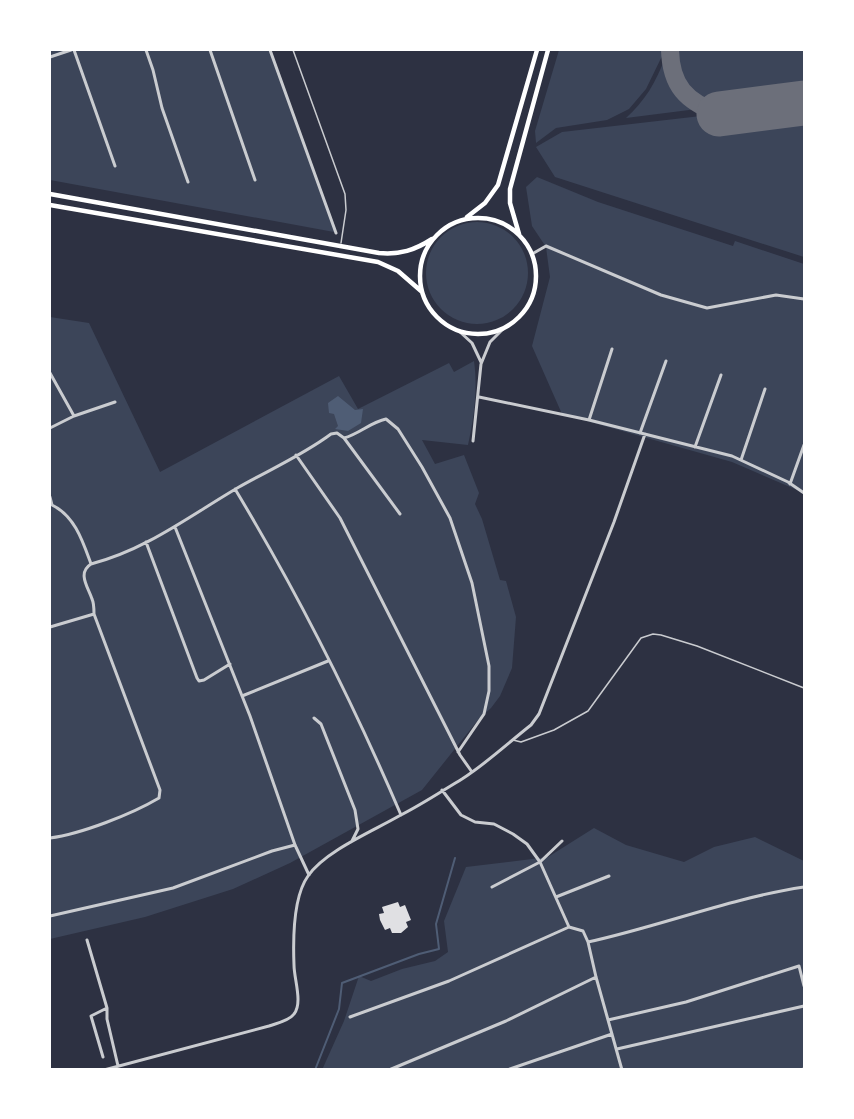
<svg xmlns="http://www.w3.org/2000/svg" width="854" height="1119" font-family="Commissioner,sans-serif">
<style>
.green{fill:#3c4559}
.water{fill:#4f5d75}
.lines{fill:none;stroke-linecap:round;stroke-linejoin:round}
.stream{stroke:#4f5d75;stroke-width:2}
.taxiway{stroke:#6c6f7a;stroke-width:18}
.runway{stroke:#6c6f7a;stroke-width:45}
.building{fill:#e0e0e3}
.service{stroke:#caccd0;stroke-width:1.5}
.minor{stroke:#caccd0;stroke-width:3}
.primary{stroke:#fff;stroke-width:4.5}
</style>
<rect width="100%" height="100%" fill="#2d3142"/>
<path class="green" d="M50,50H270L336,229L334,232L50,180Z
M559,50H665L646,89L629,109L607,120L556,128L536,143L535,131Z
M674,50H804V96C781,99 722,111 702,104C693,101 685,93 681,85C674,74 671,62 674,50Z
M665,58C669,84 675,95 697,109L626,118C645,101 656,82 665,58Z
M804,104V257L555,177L536,147L562,132Z
M537,177L598,202L733,246L735,241L804,264V493L732,462L562,414L532,346L550,277L546,247L532,226L526,187Z
M426 273a51 51 0 1 1 102 0a51 51 0 1 1-102 0Z
M50,317L89,323L160,472L339,376L358,409L449,363L454,372L474,361C478,389 474,418 468,445L422,440L435,464L464,455L479,493L475,504L482,519L500,580L506,581L516,617L512,668L500,696L491,708L478,720L422,790L290,863L233,889L145,917L50,939Z
M594,828L626,845L684,862L714,847L755,837L804,861V1069L322,1070L344,1021L359,976L371,981L402,969L435,961L448,952L444,921L466,867L548,857Z"/>
<path class="water" d="M338,396L355,410L363,409L361,423L348,431L335,429L338,426L334,414L329,413L328,403Z"/>
<g class="lines">
<path class="stream" d="M315,1070L339,1009L342,983L419,954L439,949L436,924L455,858"/>
<path class="taxiway" d="M670,50C671,86 686,101 719,114"/>
<path class="runway" d="M719,114L804,103"/>
</g>
<path class="building" d="M398,902L400,907L405,905L411,920L406,922L408,927L401,933H392L390,928L385,930L380,920L379,914L384,913L382,907Z"/>
<g class="lines">
<path class="service" d="M293,50L345,194L346,210L341,243
M513,740L521,742L554,730L588,711L641,638L653,634L661,635L697,646L804,688"/>
<path class="minor" d="M74,50L115,166
M146,50L153,70L162,108L188,182
M210,50L255,180
M270,50L336,233
M50,57L71,50
M532,254L546,246L661,295L707,308L776,295L804,299
M460,332L472,343L481,362
M50,373L74,416
M479,397L589,420L732,456L788,482L804,493
M589,420L612,349
M50,428L74,416L115,402
M640,433L666,361
M344,438L400,514
M473,441L481,364L490,342L503,329
M695,447L721,375
M296,455L340,518L460,755L472,772
M741,460L765,389
M790,484L804,445
M235,489C297,592 354,705 401,815
M50,497L52,505C75,516 83,542 91,564
M175,527L250,716L295,845L309,875
M146,542L197,678L199,681L204,680L230,664
M91,564C146,550 191,515 239,487C269,470 303,455 331,434L337,433L344,438C359,434 371,422 386,419L398,429L422,467L450,518L472,583L489,666V691L484,714L458,752
M50,627L94,614
M242,696L328,661
M314,718L321,724L355,810L358,829L352,841
M442,790L461,815L475,822L494,824L513,834L527,844L540,862L569,927L583,931L588,942L596,977L622,1070
M50,838C81,834 132,814 159,798L160,790L94,614C94,609 94,603 92,599C88,587 77,573 91,564
M492,887L540,862L562,841
M556,897L609,876
M50,916L173,888L272,851L295,845
M87,940L107,1008V1019L118,1066L121,1070
M588,942C661,926 731,898 804,887
M350,1017L449,981L569,927
M608,1020L686,1002L799,966L804,986
M617,1049L804,1006
M103,1057L91,1016L107,1008
M104,1070L269,1026C277,1023 289,1021 294,1014C303,1003 294,979 294,965C293,940 293,897 308,876C325,851 373,831 399,816C421,805 442,791 462,779C487,763 508,743 531,725L539,714L614,522L645,434
M389,1070L506,1021L596,977
M507,1070L612,1034
M800,1070L804,1069"/>
<path class="primary" d="M50,194L379,253C400,255 415,250 432,239
M50,205L378,262L398,271L421,291
M467,217L485,203L498,185L537,50
M420 276a58 58 0 1 1 116 0a58 58 0 1 1-116 0Z
M519,234L510,203V189L548,50"/>
</g>
<rect width="854" height="1119" fill="none" stroke="#ffffff" stroke-width="102"/>
</svg>
